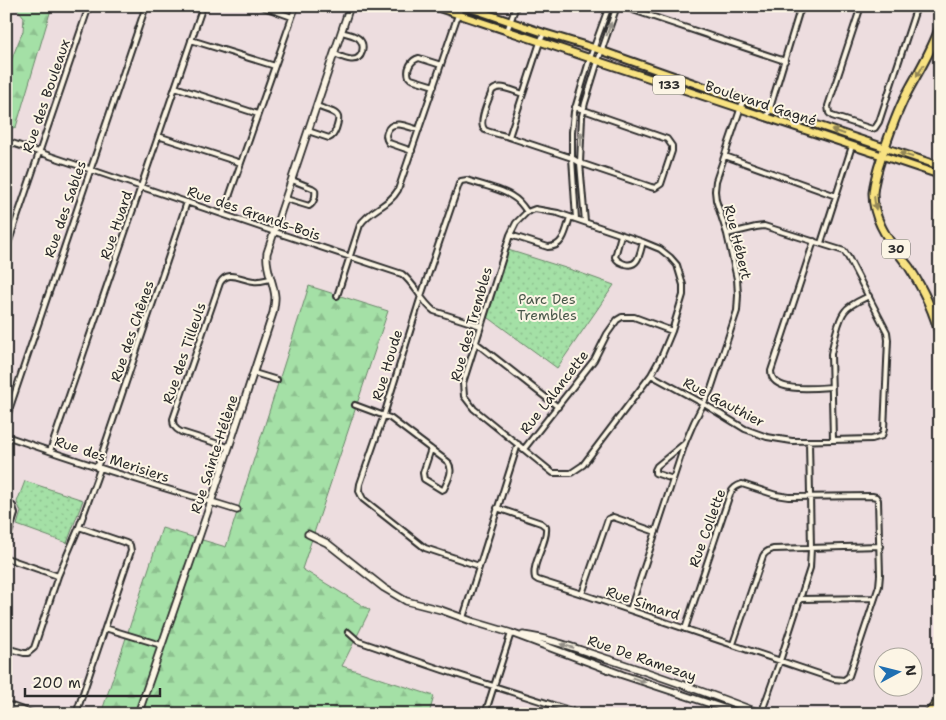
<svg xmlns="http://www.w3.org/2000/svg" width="946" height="720" font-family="'Shantell Sans',sans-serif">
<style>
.forest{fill:url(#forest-firs);stroke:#688668}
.park{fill:url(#park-dots);stroke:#688668}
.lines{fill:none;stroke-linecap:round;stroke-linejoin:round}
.street-casing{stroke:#2b2b2b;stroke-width:8}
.secondary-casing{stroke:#2b2b2b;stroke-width:9}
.primary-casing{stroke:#2b2b2b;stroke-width:10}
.highway-casing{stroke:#2b2b2b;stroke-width:11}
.street{stroke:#fcf5e5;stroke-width:4}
.secondary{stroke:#fcf5e5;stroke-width:5.5}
.primary{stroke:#f8e281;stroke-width:6}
.highway{stroke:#f8e281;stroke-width:7}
.oneway{fill:#949088}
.oneway2{fill:#928656}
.labels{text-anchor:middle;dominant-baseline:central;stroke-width:4;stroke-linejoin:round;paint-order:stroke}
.shield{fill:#fcf5e5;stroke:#6a6863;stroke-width:1}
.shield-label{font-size:12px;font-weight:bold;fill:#2b2b2b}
.street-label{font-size:14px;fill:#2b2b2b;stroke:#fcf5e5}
.park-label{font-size:14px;fill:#49584a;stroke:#fcf5e5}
</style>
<defs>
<pattern id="forest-firs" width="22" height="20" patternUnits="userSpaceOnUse" patternTransform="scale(1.25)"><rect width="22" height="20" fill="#a4e0a6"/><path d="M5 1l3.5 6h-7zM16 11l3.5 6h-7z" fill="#8dc08f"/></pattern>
<pattern id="park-dots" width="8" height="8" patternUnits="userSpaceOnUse" patternTransform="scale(1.25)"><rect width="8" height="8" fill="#a4e0a6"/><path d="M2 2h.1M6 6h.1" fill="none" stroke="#8dc08f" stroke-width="1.8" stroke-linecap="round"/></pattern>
</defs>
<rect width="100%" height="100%" fill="#eddddf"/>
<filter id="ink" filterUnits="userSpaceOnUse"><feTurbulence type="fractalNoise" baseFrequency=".02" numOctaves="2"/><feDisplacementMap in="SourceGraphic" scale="10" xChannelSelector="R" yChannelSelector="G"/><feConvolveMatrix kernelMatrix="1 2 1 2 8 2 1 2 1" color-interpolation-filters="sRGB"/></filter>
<g filter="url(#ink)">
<path class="forest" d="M15,6H52L16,127L6,130V100L10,86V63L23,31L24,17Z
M309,286L388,311L302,569L370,610L342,666L434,696L429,714H101L162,528L226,547Z"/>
<path class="park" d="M505,249L575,271L614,285L557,368L485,315Z
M25,481L83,500L67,543L17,525L21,512L17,502Z"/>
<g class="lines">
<g class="street-casing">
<path id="street" d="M261,6L292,17
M621,6L785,61
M783,6L800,12
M861,6L828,106L829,113L832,116L872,129L875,128L879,122L917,6
M507,31L516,6
M544,33L540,42L509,137L572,158L580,163L651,187L655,188L661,184L672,151V146L667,139L575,107
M191,40L275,66
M335,54C344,58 358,65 362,52C363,48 363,43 360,40C357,35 347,34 342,32
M434,86L411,79L409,77C406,69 411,60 419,58L441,65
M175,87L258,114
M767,118L801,6
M308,131L329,138C333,136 334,134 336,129C337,126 339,120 338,117C336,111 322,109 317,106
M158,136L241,163
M509,137C503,135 491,133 485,130C477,124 489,99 492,91C500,83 513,91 523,94
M6,141L275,232L402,274C415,284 421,301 434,311L481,326
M412,151L389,143C386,139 385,136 387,132C391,118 409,127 419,130
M725,156L836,196
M286,199L309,206C314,203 316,196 315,190L312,188L292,180
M535,209L558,213L643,242L660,249L670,257L677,265L683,285V295L672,331L662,355L651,375L583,465L571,473H553L474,409L464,396L463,383L510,235L516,223L527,212Z
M223,214L296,6
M576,219L572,158V132L574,112L590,58L609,6
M585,222L580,163L582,116L585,103L598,61L617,6
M510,235L548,247C564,247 566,230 570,217
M621,235L615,257C618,262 620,262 625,264C639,268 640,252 643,242
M814,241L771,371C771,394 817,388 832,387
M821,243L852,146
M6,250L89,6
M337,296L360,225C370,209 389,206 398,190L461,6
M475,342L558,407
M254,373L277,380
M651,375L704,404L745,429L767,437L792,441L872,439L882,436L884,429L888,340L887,332L848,257L844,251L764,226L756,227L727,234
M355,405L390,418L448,462C454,471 448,480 444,489L442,490L424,479L423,473L431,449
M6,419L146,6
M6,436C74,460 142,482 211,502
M833,440L831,354C833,344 839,318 845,311C850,304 861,300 869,296
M228,447L181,432C175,429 173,426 173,419L220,283C228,269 241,280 254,281C259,282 265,280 270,279
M524,449L594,360L607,334L617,320L622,317H634L672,331
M50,451L203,6
M97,468L187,202
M673,479L655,473V470L657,466L685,443
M6,502L13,506L15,514L6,543
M497,508L541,523L546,527C548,543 531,563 535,578L538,580L582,594L834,679L844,680L849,676L879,586L880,575L878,500L876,497L872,496L789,497L776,495L742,484C736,486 733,488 730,494L685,629
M6,558L58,576
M479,566L425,548L363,499L359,491L360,484L384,415L421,296L459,184L461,181L467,180C480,185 503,189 513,197C519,200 523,206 527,212
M582,594L608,519L613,517L616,518L656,532
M800,599L875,598
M630,610L685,443L694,422L711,389L737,311L738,295L737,279L727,234L716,200L715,191L716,181L743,101
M463,618L518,444
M105,628L161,645
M348,632L358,641L443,670L581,714
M733,644L763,556C765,552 768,551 773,549L880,546
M6,648L24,653H28L34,648L58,576L79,527L100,469
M6,704L34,714
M76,714L131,551L130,545L126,543L79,527
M485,714L511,633
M761,714L780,661L810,568L811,548L809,441"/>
</g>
<g class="secondary-casing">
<path id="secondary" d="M211,502L237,510
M308,534L327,543L384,588L406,601L441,610L474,622L511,633L623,675L741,714
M523,635C553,639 582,651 611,660C662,677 713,695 762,714
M138,714L211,502L273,313C274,308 275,302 275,297C274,282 265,269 267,253L350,6"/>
</g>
<g class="primary-casing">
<path id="primary" d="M433,6L940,175
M464,6L544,33L594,48L739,99L940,166"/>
</g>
<g class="highway-casing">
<path id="highway" d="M940,26C932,51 918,72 906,95C896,114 889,135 882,156C878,168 874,180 873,193C873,204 876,216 881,226C888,241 899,254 909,267C923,289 934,311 940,337
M928,714L940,700"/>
</g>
<use href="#street" class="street"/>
<use href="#secondary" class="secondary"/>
<use href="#primary" class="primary"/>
<use href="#highway" class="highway"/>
</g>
<defs><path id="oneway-solid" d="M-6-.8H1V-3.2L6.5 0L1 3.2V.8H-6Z" transform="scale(1.25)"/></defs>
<g class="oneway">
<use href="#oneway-solid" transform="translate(609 29) rotate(-70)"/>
<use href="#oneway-solid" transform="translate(581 139) rotate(-88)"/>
<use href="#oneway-solid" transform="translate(567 646) rotate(-164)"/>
<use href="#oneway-solid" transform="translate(639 680) rotate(19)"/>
</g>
<g class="oneway2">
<use href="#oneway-solid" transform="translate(920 71) rotate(120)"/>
<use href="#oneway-solid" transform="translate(838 132) rotate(-162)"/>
<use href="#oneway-solid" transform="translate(906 155) rotate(-162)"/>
<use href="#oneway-solid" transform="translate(875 203) rotate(82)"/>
</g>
</g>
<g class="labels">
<g class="shield">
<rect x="653" y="75.5" width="32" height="19" rx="4"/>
<rect x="882" y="239.5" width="28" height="19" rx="4"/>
</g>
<g class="shield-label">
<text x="669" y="85">133</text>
<text x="896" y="249">30</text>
</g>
<g class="street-label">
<text transform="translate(46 96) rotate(-71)">Rue des Bouleaux</text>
<text transform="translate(761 103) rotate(18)">Boulevard Gagné</text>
<text transform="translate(65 209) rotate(-71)">Rue des Sables</text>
<text transform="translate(254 213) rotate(19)">Rue des Grands-Bois</text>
<text transform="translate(116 225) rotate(-71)">Rue Huard</text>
<text transform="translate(738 242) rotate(76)">Rue Hébert</text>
<text transform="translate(471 324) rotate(-74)">Rue des Trembles</text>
<text transform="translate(132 331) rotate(-71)">Rue des Chênes</text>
<text transform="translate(184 353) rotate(-71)">Rue des Tilleuls</text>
<text transform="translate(387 365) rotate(-73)">Rue Houde</text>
<text transform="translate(554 392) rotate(-52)">Rue Lalancette</text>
<text transform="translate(724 402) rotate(28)">Rue Gauthier</text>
<text transform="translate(214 454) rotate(-72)">Rue Sainte-Hélène</text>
<text transform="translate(112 459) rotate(18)">Rue des Merisiers</text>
<text transform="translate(707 528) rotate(-70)">Rue Collette</text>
<text transform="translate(643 603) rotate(19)">Rue Simard</text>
<text transform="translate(642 658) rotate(19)">Rue De Ramezay</text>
</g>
<g class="park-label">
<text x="547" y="299">Parc Des<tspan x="547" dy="16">Trembles</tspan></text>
</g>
</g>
<rect width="946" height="720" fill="none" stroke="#fcf5e5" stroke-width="25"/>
<rect x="12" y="12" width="921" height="695" fill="none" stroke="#2b2b2b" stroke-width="2" filter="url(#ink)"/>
<g transform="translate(898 672) rotate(83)"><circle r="24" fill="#fcf5e5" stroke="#a8a49b"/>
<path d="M0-4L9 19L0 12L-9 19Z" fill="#1f6fb2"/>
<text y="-8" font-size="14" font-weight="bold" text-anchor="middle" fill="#2b2b2b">N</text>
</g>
<path d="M25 688v8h135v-8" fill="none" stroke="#2b2b2b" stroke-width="2.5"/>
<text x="32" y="688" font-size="15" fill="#2b2b2b" stroke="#fcf5e5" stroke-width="4" paint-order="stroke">200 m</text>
</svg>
